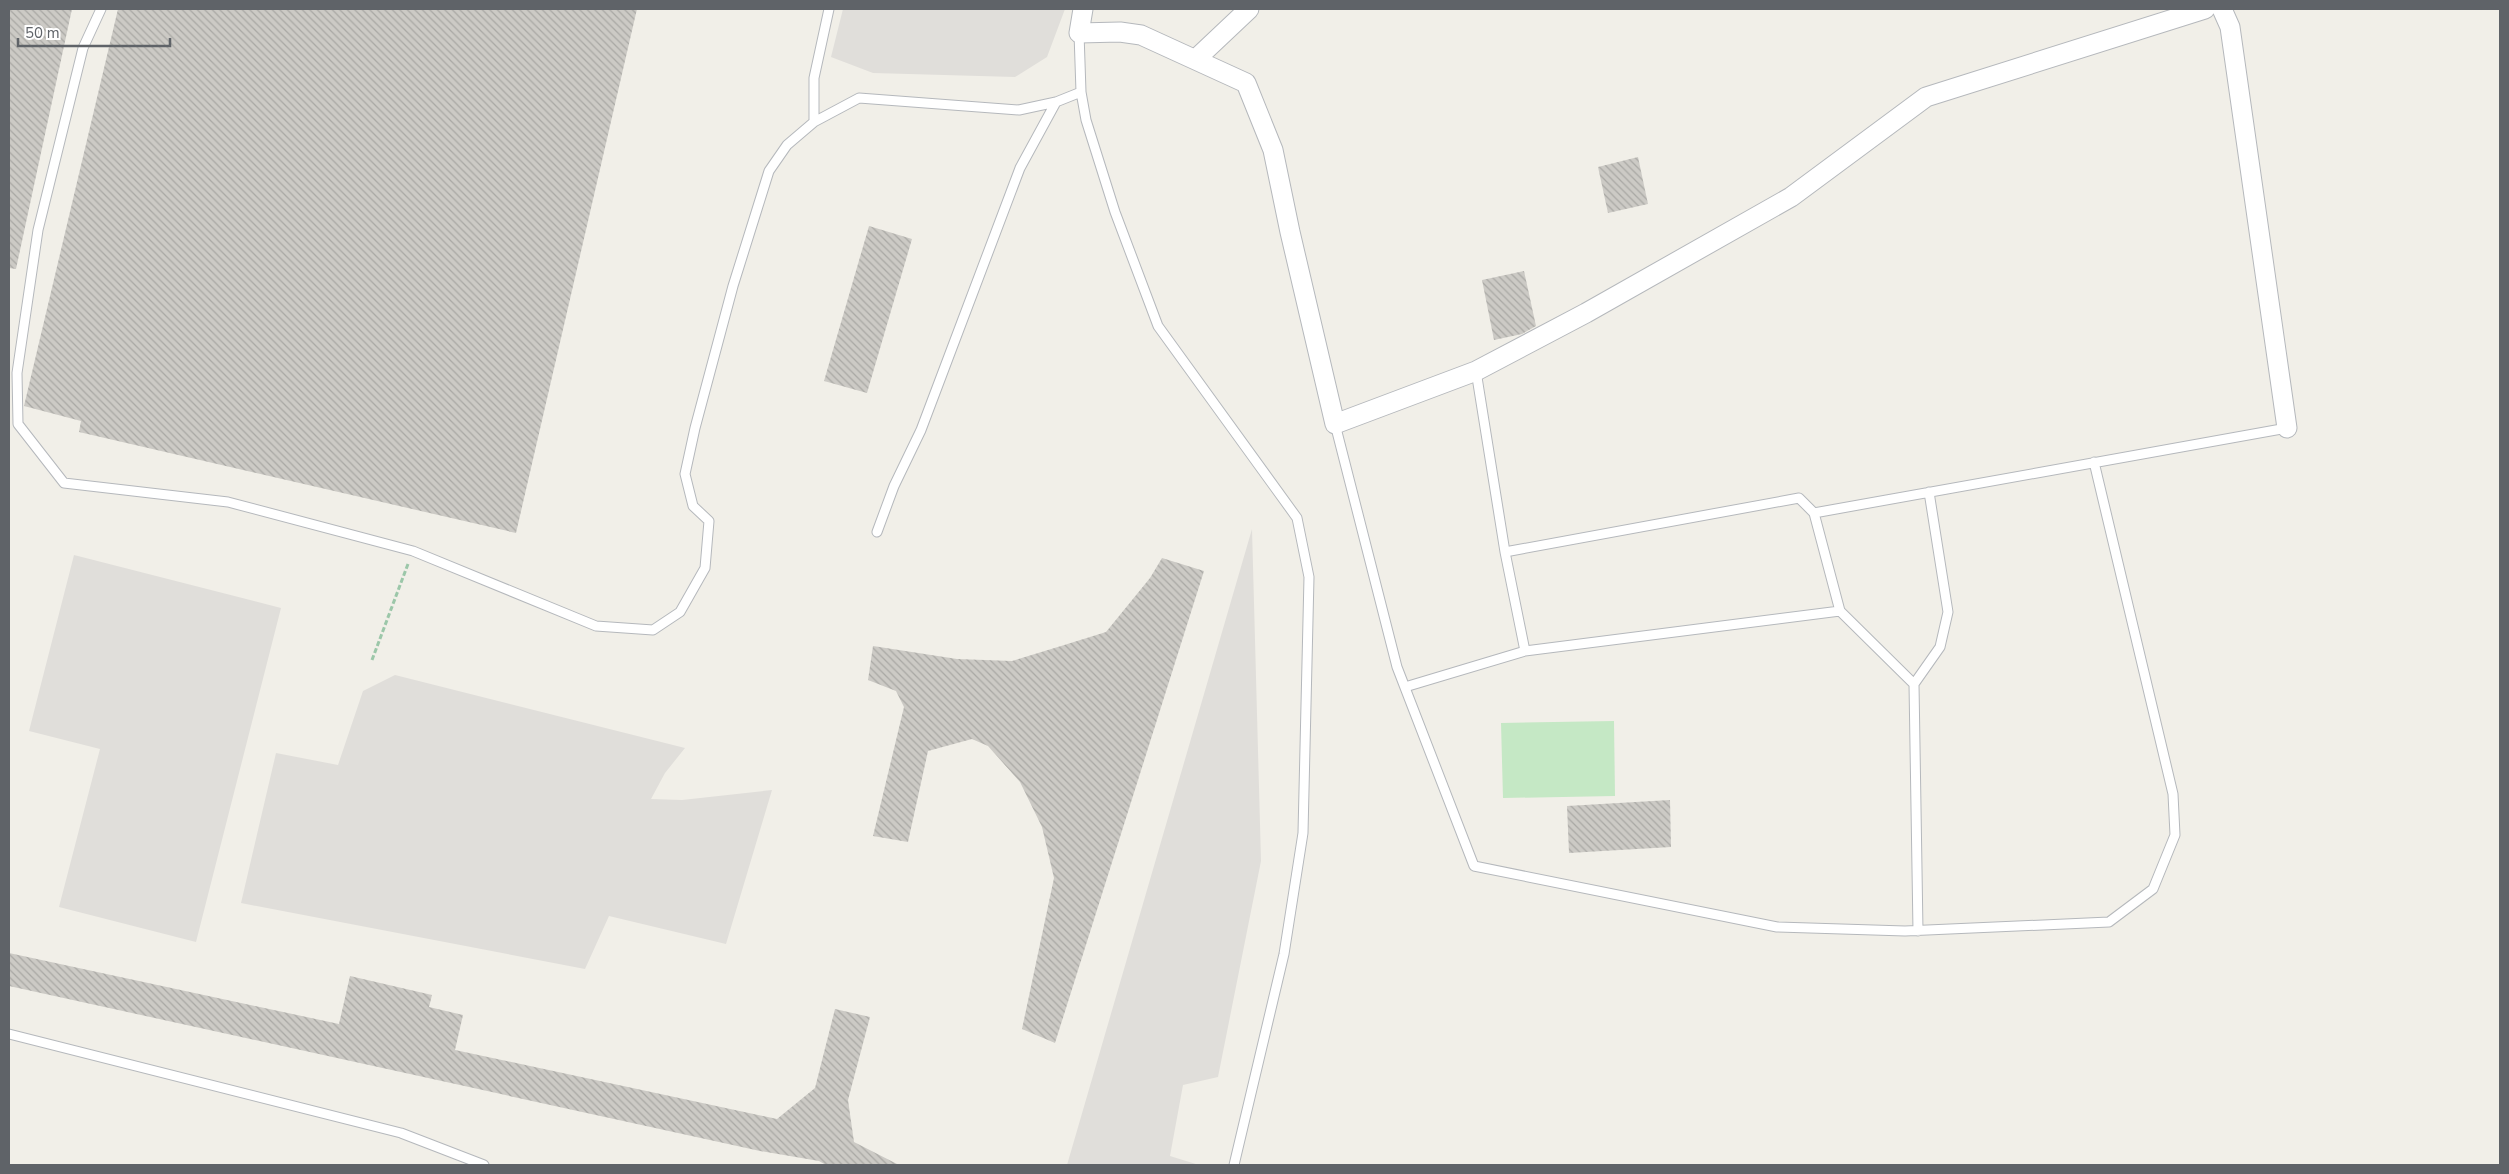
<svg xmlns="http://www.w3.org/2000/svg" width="2509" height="1174" font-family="'Nunito Sans',sans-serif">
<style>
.industrial{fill:#e0deda}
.green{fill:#c5e8c5}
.building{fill:url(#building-back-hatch)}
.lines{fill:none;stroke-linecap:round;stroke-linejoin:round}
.lane-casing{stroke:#b5b8bc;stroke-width:11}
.street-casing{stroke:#b5b8bc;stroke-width:21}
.path{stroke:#9cc7a9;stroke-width:3;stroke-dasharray:5 2.5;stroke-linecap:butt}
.lane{stroke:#fff;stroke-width:9}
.street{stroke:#fff;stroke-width:19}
</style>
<defs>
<pattern id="building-back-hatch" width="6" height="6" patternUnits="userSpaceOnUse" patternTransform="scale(1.25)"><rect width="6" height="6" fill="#cccac5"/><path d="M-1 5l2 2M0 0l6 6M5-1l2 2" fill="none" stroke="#a9a8a4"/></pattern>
</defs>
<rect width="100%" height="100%" fill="#f1efe8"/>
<path class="industrial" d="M843,9H1065L1047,57L1015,77L873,73L831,57Z
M1252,529L1261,861L1218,1077L1183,1085L1170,1156L1199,1165H1067Z
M74,555L281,608L196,942L59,907L100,749L29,731Z
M395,675L685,748L665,773L651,799L682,800L772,790L726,944L609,916L585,969L241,903L276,753L338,765L363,691Z"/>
<path class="green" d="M1614,721L1615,796L1503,798L1501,723Z"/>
<path class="building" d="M9,9H72L16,269L9,268Z
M118,9H637L516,533L79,432L81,421L24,406Z
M1638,157L1648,204L1608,213L1598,167Z
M869,226L912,239L867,393L824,381Z
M1524,271L1536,326L1522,334L1494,340L1482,280Z
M1162,558L1204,571L1055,1043L1022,1029L1054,878L1042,827L1020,782L988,746L972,739L928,751L908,842L873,836L904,707L896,691L868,680L873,646L957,659L1012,661L1061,646L1106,632L1150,578Z
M1670,800L1671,847L1569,853L1567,806Z
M9,953L339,1024L350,976L432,995L429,1007L463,1015L455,1050L777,1119L815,1088L835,1009L870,1017L848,1100L854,1142L899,1165H826L819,1161L760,1151L9,986Z"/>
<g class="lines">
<g class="lane-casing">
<path id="lane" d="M101,9L83,48L38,230L17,373L18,424L64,483L228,502L413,551L596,626L653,630L680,612L705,568L709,521L693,506L685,474L695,428L733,286L769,171L787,145L814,122L859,98L1019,110L1056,102L1081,92
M1079,33L1081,92L1086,120L1115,212L1158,326L1297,518L1309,577L1303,833L1284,954L1234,1165
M814,122V78L829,9
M1476,371L1505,552L1525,651
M1335,424L1397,667L1474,866L1777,927L1905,931L2109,922L2153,889L2175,835L2173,794L2094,462
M877,532L894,486L921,430L1020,168L1056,102
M1505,552L1799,498L1814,513
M1840,611L1914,684L1918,931
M1914,684L1940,647L1948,612L1929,492
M1405,687L1525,651L1840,611L1814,513L2287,428
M9,1034L401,1133L484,1165"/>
</g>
<g class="street-casing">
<path id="street" d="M1083,9L1079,33L1120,32L1141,35L1246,83L1273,150L1290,232L1335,424L1476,371L1586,313L1791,197L1926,97L2205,9
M2222,9L2230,27L2287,428
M1196,59L1249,9"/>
</g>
<path class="path" d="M372,660L408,564"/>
<use href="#lane" class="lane"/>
<use href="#street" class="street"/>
</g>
<rect width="2509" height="1174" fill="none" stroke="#5f6368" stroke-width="20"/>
<path d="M18 38v8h152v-8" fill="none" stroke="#5f6368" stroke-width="2.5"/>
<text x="25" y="38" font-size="15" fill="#5f6368" stroke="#ffffff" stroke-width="4" paint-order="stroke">50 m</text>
</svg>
